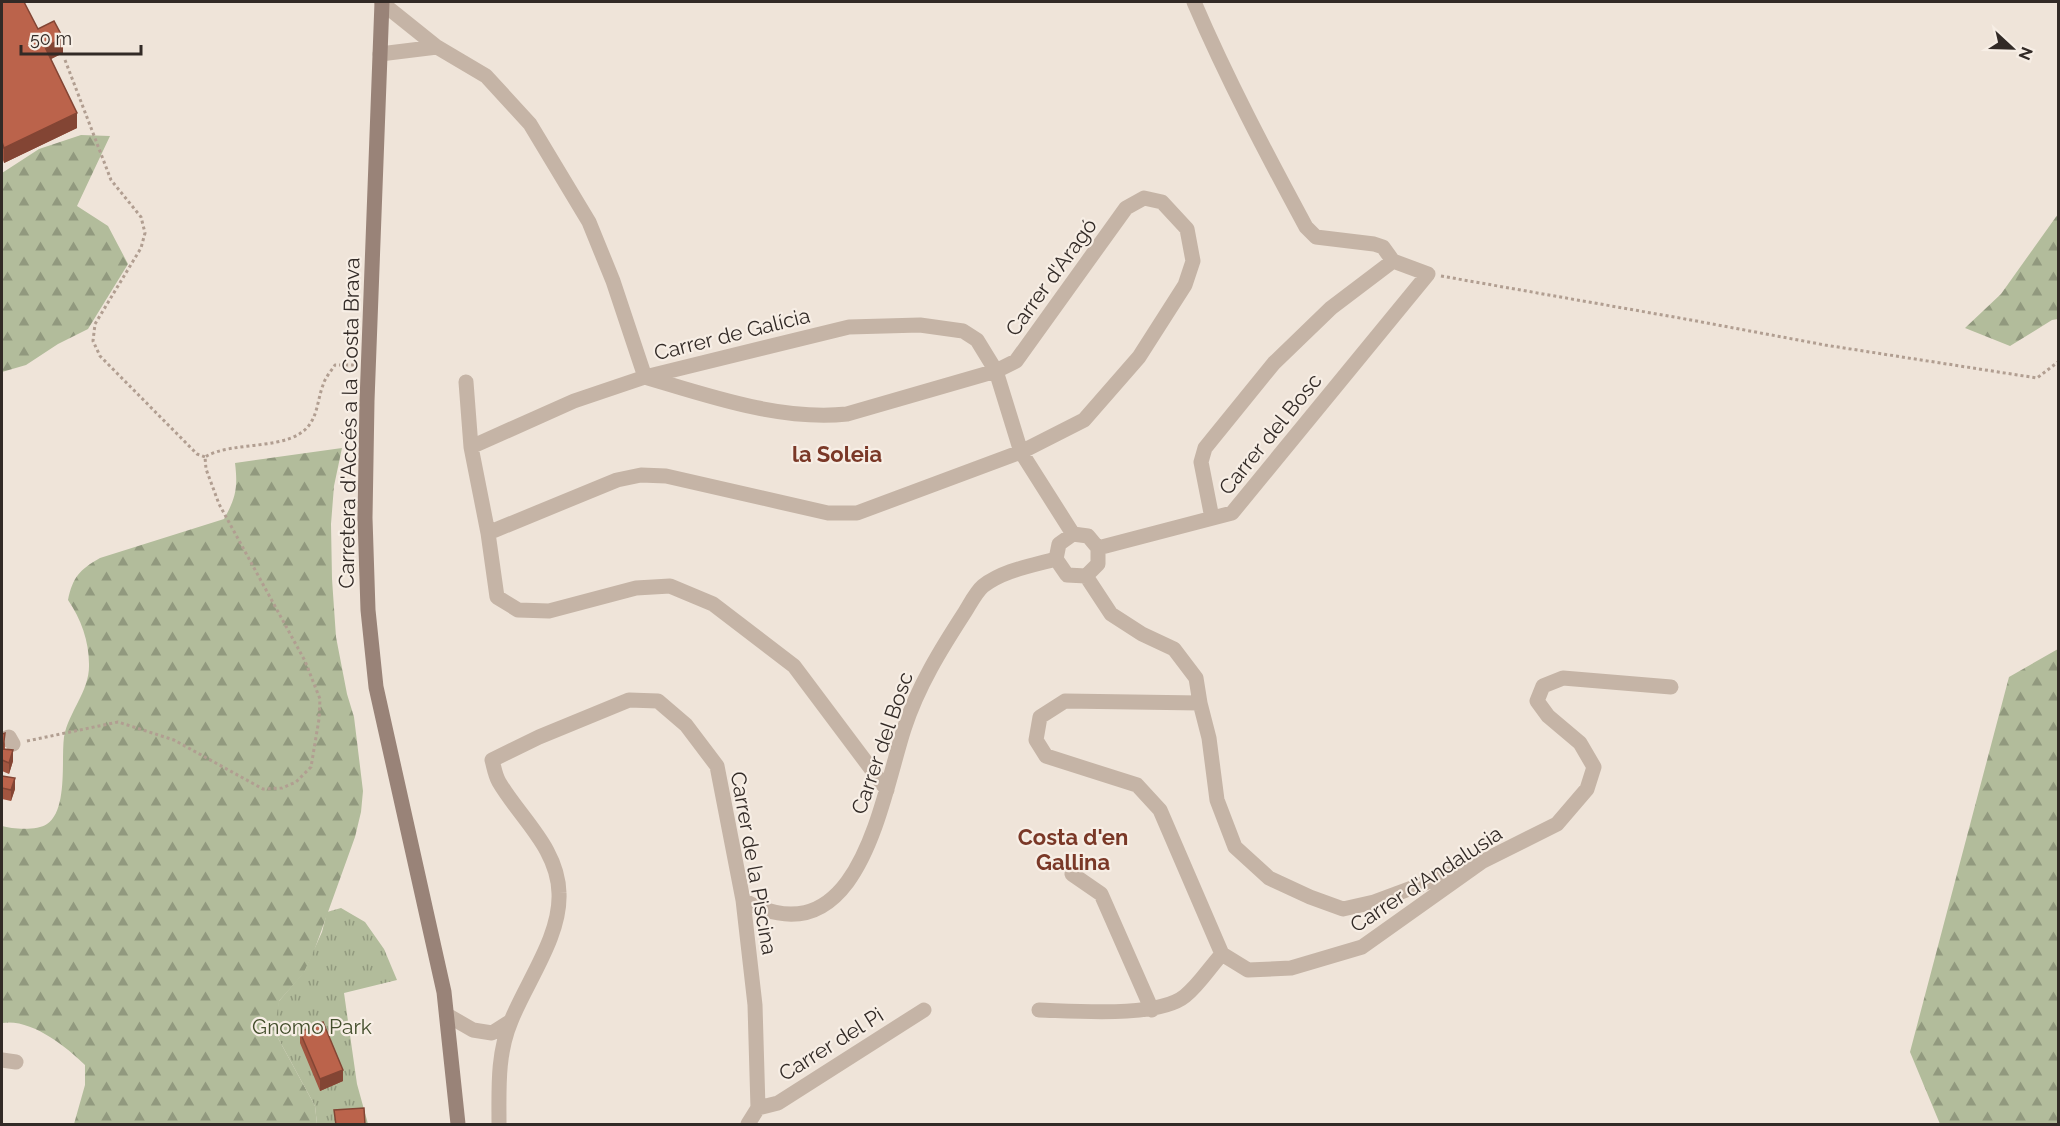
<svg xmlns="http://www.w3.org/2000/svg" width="2060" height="1126" font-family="Raleway,sans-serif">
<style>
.forest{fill:url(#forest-firs)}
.park{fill:url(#park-tufts)}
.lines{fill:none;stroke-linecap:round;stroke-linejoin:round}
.path{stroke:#b19e91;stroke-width:3;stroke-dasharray:3 3;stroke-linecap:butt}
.street{stroke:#c5b4a6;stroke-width:15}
.secondary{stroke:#998378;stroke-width:15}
.wall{fill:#a15540}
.shaded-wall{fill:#834534}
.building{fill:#bb634b;stroke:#834534;stroke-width:1.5}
.labels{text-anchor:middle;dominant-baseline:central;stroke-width:4.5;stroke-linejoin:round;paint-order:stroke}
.street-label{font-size:21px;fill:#322a26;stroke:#f7eee5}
.park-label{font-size:21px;fill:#434e2c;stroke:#f7eee5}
.neighbourhood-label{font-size:22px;font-weight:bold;fill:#7a3827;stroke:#f7eee5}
</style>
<defs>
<pattern id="forest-firs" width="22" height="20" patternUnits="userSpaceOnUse" patternTransform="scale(1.5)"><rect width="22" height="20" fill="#b2bc9b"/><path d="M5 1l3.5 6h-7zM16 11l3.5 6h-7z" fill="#91997e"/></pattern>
<pattern id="park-tufts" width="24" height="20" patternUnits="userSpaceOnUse" patternTransform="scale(1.5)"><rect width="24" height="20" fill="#b2bc9b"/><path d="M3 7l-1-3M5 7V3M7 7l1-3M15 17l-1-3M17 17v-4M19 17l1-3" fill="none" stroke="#91997e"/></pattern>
</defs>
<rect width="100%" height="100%" fill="#efe4d9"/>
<path class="forest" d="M81,135L110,136L77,206L108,226L128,264L88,329L58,344L26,365L2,372V173L39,149Z
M2058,214V319L2052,320L2010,346L1965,328L2001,294Z
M342,448L334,486L331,524L332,579L336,637L347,694L354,717L363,791L361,812L355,837L314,951L304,973L279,1001L278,1038L315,1106L317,1124H74L85,1085V1065C66,1046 30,1018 2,1023V826C12,829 37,831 47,824C68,810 61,760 64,737C69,711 90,691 89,664C89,641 81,619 68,600C73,577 79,570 100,558L224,519C236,498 238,487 235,463Z
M2058,649V1124H1940L1910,1052L2009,677Z"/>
<path class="park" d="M341,908L365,922L384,949L397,980L344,993L357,1084L368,1124H317L315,1106L278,1038L276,1019L279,1001L304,972L322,932L327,912Z"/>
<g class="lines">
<path class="path" d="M65,60L111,180L141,217L145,233L141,248L95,324L93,341L100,356L197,454L205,457
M1441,276L1691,320L1825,345L2037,378L2058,362
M27,741L118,722L174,740L263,789L282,788L296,782L311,767L319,719L320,699L305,661L219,504L206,469L205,457C232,440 291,452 310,424C318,412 318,398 323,385C325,378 331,371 335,365H355"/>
<path class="street" d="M1194,2C1227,79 1266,153 1306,227L1316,237L1374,244L1383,247L1393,261
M382,3L437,47
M380,54L437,47L486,76L530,124L589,222L613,281L645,377C709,396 780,421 847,414L996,371L1016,361L1126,208L1144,198L1162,202L1187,229L1193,261L1185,285L1139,357L1084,420L1021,452L857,513H828L666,476L641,475L617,480L488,533
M466,382L471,447L488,533L497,597L518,610L549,611L636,588L670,586L713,604L794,666L887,790
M471,447L574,401L645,377L849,327L920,325L963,331L977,340L996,371L1021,452L1073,534
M1073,534L1088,536L1098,548V564L1086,576L1067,575L1056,559L1059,544Z
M1098,548L1232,513L1428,274L1393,261L1331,308L1274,363L1205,448L1201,462L1212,518
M1086,576L1111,614L1142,634L1174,649L1196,678L1200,703L1065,701L1040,717L1036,740L1046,756L1137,785L1160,810L1222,954L1248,970L1291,968L1362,947L1483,861L1557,824L1587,789L1594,767L1580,743L1548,716L1537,701L1543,686L1563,678L1671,687
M1200,703L1209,738L1217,800L1235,847L1269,878L1310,897L1343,909L1374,902L1463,869
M2,740L9,737L13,744
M1072,874L1101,894L1152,1010
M743,900C858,962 880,804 904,729C918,686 941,649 965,612C970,604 976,592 983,586C1004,570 1031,566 1056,559
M1039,1010C1075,1011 1158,1018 1185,996C1199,985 1210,967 1222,954
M447,1015L473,1030L492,1033L511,1021
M2,1060L16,1062
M758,1108L778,1103L924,1010
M499,1124C499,1089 497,1054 511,1021C527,981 561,936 559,893C558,848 520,818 499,782C495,775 494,767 492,760L539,737L629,700L658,701L686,725L717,766L743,900L755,1005L758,1108L748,1124"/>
<path class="secondary" d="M382,2L367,401L365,518L368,610L376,687L444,992L458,1124"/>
</g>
<path class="wall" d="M2,2L38,29L63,53L51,59L77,128L4,163L2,157Z
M2,734L5,744V749L13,761L9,774L2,771Z
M2,776L15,789L11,801L2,799Z
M300,1032L343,1081L320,1091L300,1043Z"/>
<path class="shaded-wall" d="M63,38V53L45,62V47Z
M77,113V128L4,163V148Z
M13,750V761L9,774V763Z
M15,778V789L11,801V790Z
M343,1070V1081L320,1091V1079Z"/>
<path class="building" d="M2,2H24L38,29L54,21L63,38L45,47L77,113L4,148L2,142Z
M5,733L3,749L13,750L9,763L2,760V761V734Z
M2,776L15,778L11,790L2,788Z
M323,1022L343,1070L320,1079L300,1032Z
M364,1108L365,1125H336L334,1110Z"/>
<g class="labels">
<g class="street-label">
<text transform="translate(1051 277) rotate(-54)">Carrer d'Aragó</text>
<text transform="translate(732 334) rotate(-14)">Carrer de Galícia</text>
<text transform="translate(349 423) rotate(-89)">Carretera d'Accés a la Costa Brava</text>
<text transform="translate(1270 434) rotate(-51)">Carrer del Bosc</text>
<text transform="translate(882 743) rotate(-71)">Carrer del Bosc</text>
<text transform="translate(754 863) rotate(80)">Carrer de la Piscina</text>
<text transform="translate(1426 879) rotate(-33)">Carrer d'Andalusia</text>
<text transform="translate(831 1044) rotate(-32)">Carrer del Pi</text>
</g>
<g class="park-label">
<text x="312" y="1026">Gnomo Park</text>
</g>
<g class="neighbourhood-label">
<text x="837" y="454">la Soleia</text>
<text x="1073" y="837">Costa d'en<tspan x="1073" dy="25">Gallina</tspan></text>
</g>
</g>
<rect width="2060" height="1126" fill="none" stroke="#322a26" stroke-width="6"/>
<g transform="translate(2012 48) rotate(112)" stroke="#f7eee5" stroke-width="4.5" paint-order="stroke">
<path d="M0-4.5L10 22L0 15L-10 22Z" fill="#322a26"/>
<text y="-9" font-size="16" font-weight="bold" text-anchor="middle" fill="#322a26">N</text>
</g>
<path d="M21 45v9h120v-9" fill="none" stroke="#322a26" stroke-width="3"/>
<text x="30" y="45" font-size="18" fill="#322a26" stroke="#f7eee5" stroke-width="4.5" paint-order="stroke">50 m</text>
</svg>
